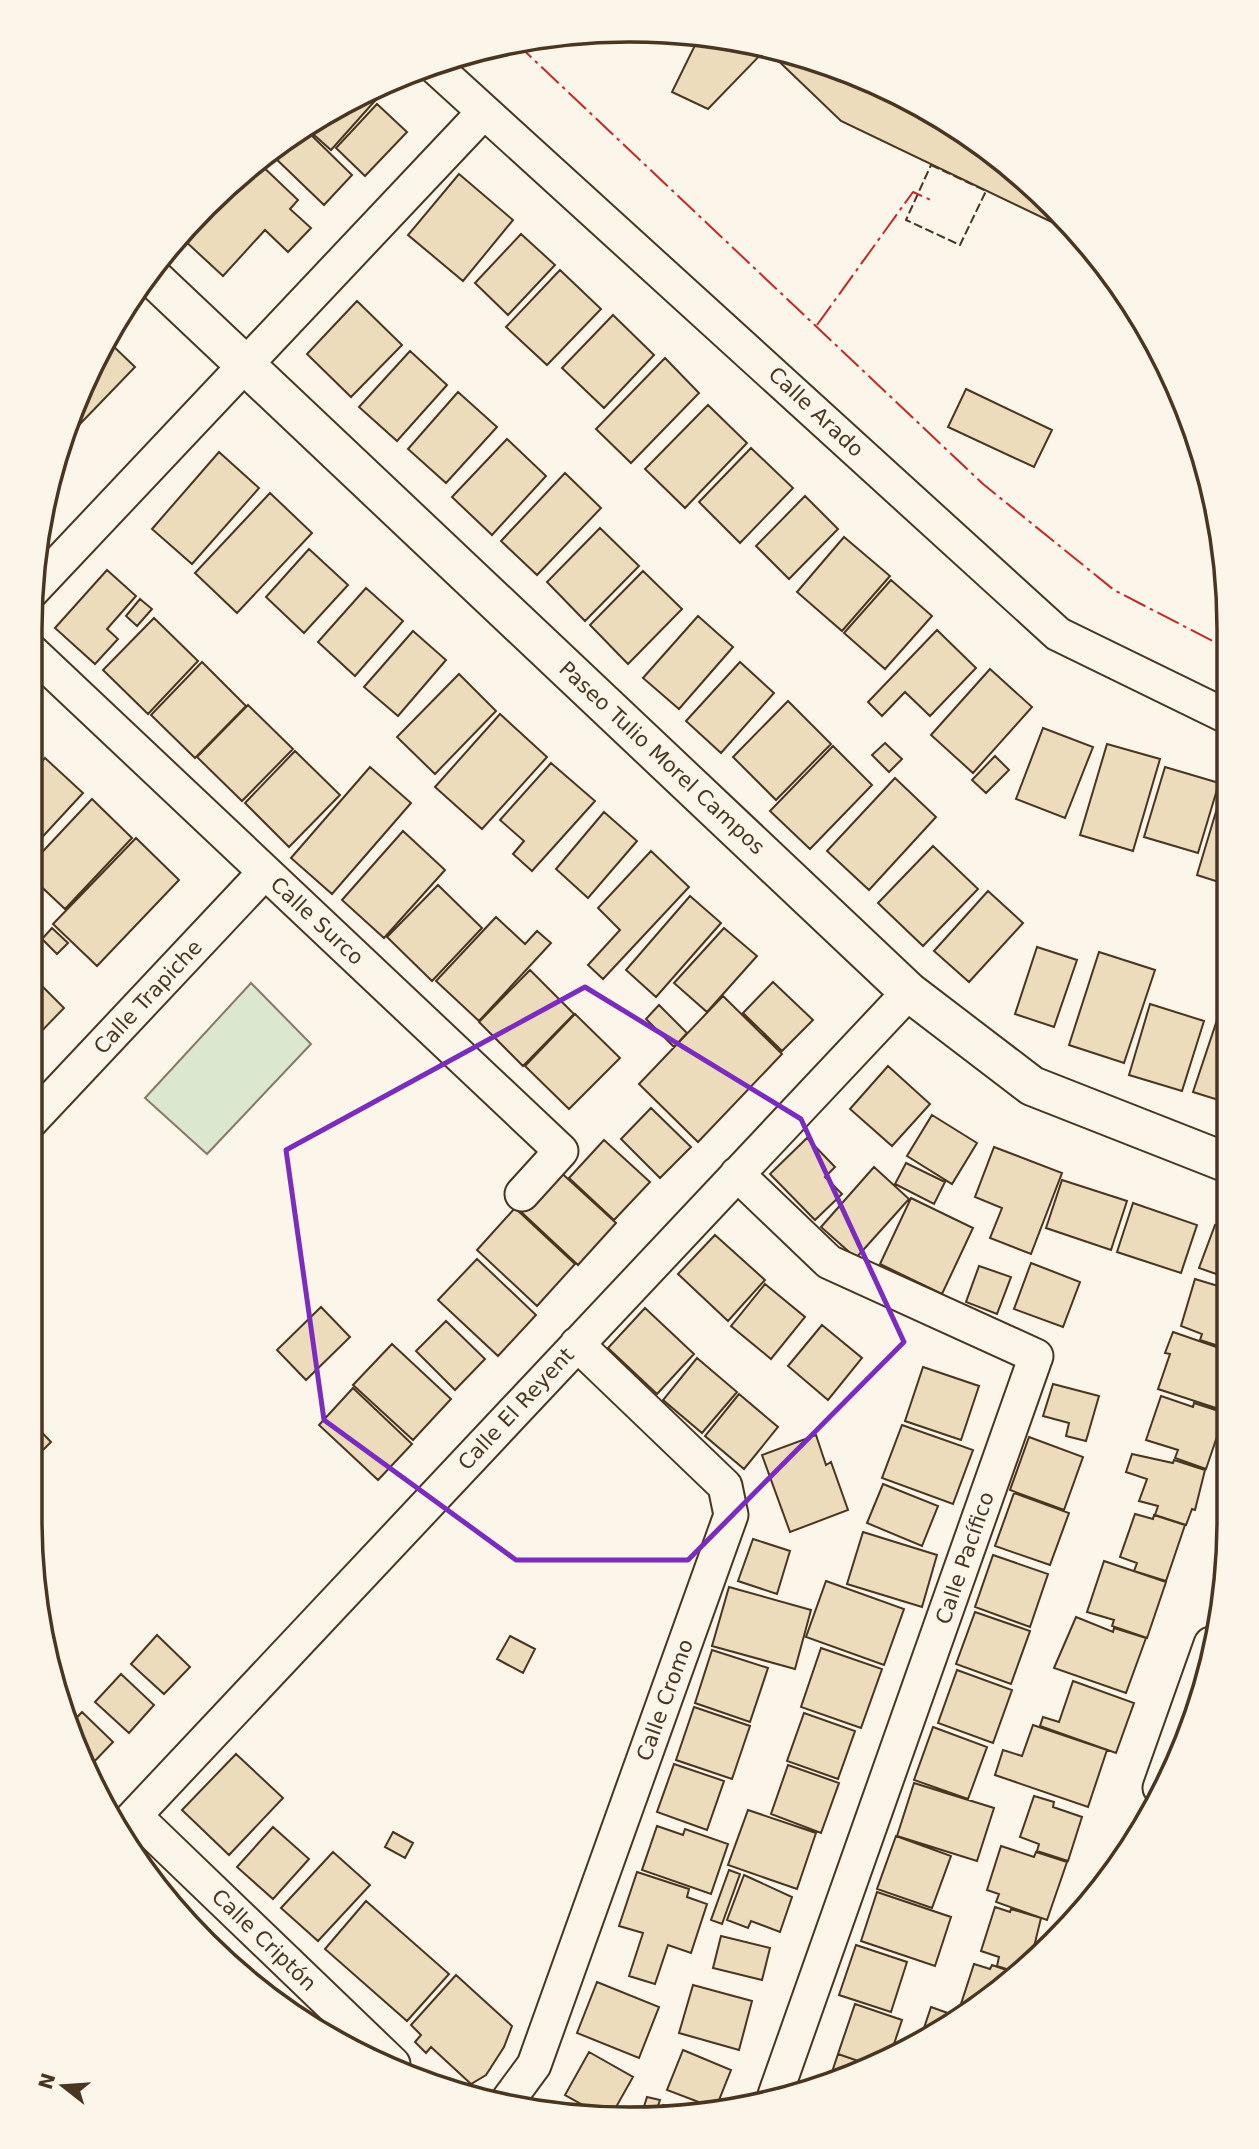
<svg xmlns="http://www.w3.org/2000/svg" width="1259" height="2149" font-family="'DejaVu Sans',sans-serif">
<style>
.green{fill:#dce7d0;stroke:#887966;stroke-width:2}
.building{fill:#ecdcbc;stroke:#4a3520;stroke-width:2}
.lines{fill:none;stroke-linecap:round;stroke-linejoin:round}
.street-casing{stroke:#4a3520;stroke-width:37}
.secondary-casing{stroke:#4a3520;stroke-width:42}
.street{stroke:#fbf6e9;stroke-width:33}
.secondary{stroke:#fbf6e9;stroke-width:38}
.fence{stroke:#4a3520;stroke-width:2;stroke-dasharray:9 3.5;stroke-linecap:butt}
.power{stroke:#c62828;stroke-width:2;stroke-dasharray:24 5 3.5 5;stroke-linecap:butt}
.marked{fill:none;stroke:#7b2cbf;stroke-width:5;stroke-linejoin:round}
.labels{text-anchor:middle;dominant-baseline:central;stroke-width:5;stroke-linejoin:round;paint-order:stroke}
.street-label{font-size:21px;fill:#4a3520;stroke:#fbf6e9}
.rim{fill:none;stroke:#4a3520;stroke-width:3.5}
</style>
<rect width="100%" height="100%" fill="#fbf6e9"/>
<path class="green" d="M251,983L311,1044L207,1154L145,1098Z"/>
<path class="building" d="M699,37L747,41L859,76L963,131L1083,237L841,121L766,49L708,109L672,92Z
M375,89L381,94L331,150L304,126Z
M377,104L407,132L365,176L336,148Z
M303,127L352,175L324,205L270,153Z
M258,162L298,200L290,209L311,228L288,252L265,230L223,276L183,239Z
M459,174L513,220L463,281L408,235Z
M521,234L555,265L508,315L475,283Z
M560,270L601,309L547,365L506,327Z
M357,301L402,345L351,397L307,354Z
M613,315L654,355L604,408L562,368Z
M109,342L135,367L80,424L72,416Z
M410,351L447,385L397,441L359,407Z
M665,358L699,393L631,463L596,429Z
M966,389L1052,430L1034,467L948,427Z
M458,392L497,427L446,483L408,449Z
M708,405L747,443L685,508L645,469Z
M507,439L546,476L492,535L452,497Z
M751,448L793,488L740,543L699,502Z
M219,452L259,488L192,564L152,529Z
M565,473L601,508L537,575L501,541Z
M270,493L312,533L237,613L195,573Z
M805,496L838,529L789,579L756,546Z
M600,528L639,566L585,621L547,582Z
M844,537L890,576L842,631L797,592Z
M309,549L348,585L304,633L266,597Z
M107,570L136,596L107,629L118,639L95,664L55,628Z
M643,571L682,609L628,664L590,625Z
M891,580L932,616L885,669L844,633Z
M366,588L403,621L355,676L318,642Z
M140,599L152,609L137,626L126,616Z
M698,616L733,647L679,709L643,678Z
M154,618L198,661L148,714L103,670Z
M937,630L976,668L930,716L905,692L882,716L868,702Z
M413,631L446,660L398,716L364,687Z
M202,662L246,706L195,758L151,715Z
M740,662L774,693L721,753L686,721Z
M990,669L1032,707L973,773L931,735Z
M459,674L496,711L435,774L397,737Z
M788,701L831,744L776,800L733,757Z
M248,705L293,749L242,801L197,757Z
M500,714L547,757L482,829L435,787Z
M1043,728L1093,747L1065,818L1016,799Z
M31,739L41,748L31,759Z
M885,743L902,759L889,772L872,755Z
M1107,744L1160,759L1133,851L1080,835Z
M833,746L872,785L810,849L770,811Z
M295,751L340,795L289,847L245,803Z
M995,756L1009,770L986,793L972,780Z
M45,758L83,793L34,846L31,843V773Z
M551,763L595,801L532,871L513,854L524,841L500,820Z
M370,767L411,803L332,894L291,858Z
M1165,767L1219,783L1198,853L1144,837Z
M895,778L936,817L869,890L827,851Z
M92,799L132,838L65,909L31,877V864Z
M1218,805L1228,808V885L1197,875Z
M604,812L637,841L588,898L556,869Z
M403,831L445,870L384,938L342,900Z
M136,838L179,880L97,966L53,924Z
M933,846L978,889L923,946L878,903Z
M651,851L689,887L603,979L588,965L620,930L598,908Z
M438,885L482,928L432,981L387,937Z
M988,891L1023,923L969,982L934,951Z
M690,896L721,923L656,997L626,970Z
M496,917L525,944L537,931L551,943L479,1021L436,981Z
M52,928L68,943L57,954L42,939Z
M724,928L757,956L707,1012L674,983Z
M1037,947L1077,960L1054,1027L1015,1014Z
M1099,952L1155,970L1124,1063L1069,1045Z
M530,970L574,1014L523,1066L479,1022Z
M31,975L64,1008L30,1043Z
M773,982L813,1020L782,1051L743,1013Z
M723,996L782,1054L698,1142L639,1084Z
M1224,999L1228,1000V1103L1193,1092Z
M1150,1004L1204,1021L1182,1091L1129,1075Z
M659,1005L687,1033L674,1047L646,1019Z
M575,1014L620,1058L569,1109L525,1066Z
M888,1066L930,1104L892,1146L850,1109Z
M651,1108L691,1147L660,1178L621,1139Z
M932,1115L977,1143L952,1184L907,1156Z
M807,1138L835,1167L825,1177L842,1194L815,1220L770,1174Z
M604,1140L650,1182L614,1220L569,1178Z
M994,1147L1062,1173L1031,1254L990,1238L1002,1208L975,1197Z
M906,1163L945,1182L934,1204L895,1184Z
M874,1167L909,1199L856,1258L821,1227Z
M556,1168L616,1223L578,1265L518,1209Z
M1062,1180L1127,1201L1111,1250L1046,1228Z
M911,1198L973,1228L942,1294L880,1264Z
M1133,1203L1197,1225L1181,1273L1117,1252Z
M515,1208L575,1264L537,1306L477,1250Z
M1215,1225L1228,1230V1278L1199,1268Z
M715,1235L765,1280L728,1321L678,1274Z
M477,1259L536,1315L498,1356L438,1300Z
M1031,1263L1080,1282L1063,1327L1014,1309Z
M979,1266L1011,1277L997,1314L966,1302Z
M1195,1279L1228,1289V1349L1200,1340L1202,1334L1181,1326Z
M765,1284L805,1317L771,1359L731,1326Z
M321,1307L350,1337L306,1380L277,1350Z
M645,1308L694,1354L657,1394L608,1348Z
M446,1321L485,1359L455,1390L416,1351Z
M822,1325L862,1358L828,1400L788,1366Z
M1173,1332L1228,1351L1225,1411L1158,1389L1170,1354L1165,1353Z
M392,1344L451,1399L413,1440L353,1385Z
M697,1358L737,1392L702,1433L663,1400Z
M923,1367L979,1386L961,1440L905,1421Z
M1053,1384L1099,1396L1086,1441L1066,1436L1069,1423L1043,1416Z
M353,1388L412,1444L378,1480L319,1425Z
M739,1394L778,1427L744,1469L705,1436Z
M1161,1396L1193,1407L1194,1403L1225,1413L1206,1469L1175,1458L1178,1450L1146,1440Z
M30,1420L51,1442L30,1463Z
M902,1425L973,1450L953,1504L882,1478Z
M816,1435L826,1465L831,1462L848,1510L790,1532L762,1455Z
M1029,1437L1083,1457L1064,1510L1010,1490Z
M1132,1454L1173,1463L1174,1460L1205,1470L1195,1510L1192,1509L1186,1525L1155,1515L1158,1506L1139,1501L1147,1479L1126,1472Z
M883,1484L938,1506L922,1546L867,1523Z
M1014,1493L1069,1513L1050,1565L995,1546Z
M1135,1514L1153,1519L1154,1515L1185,1525L1166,1581L1134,1571L1137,1563L1120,1557Z
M863,1532L937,1555L922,1607L847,1584Z
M753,1539L790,1551L777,1594L738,1581Z
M993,1555L1048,1574L1030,1627L975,1607Z
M1104,1561L1166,1582L1147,1638L1112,1626L1114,1620L1087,1612Z
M826,1581L904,1609L884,1665L806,1637Z
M729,1587L811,1610L795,1669L712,1646Z
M975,1612L1030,1631L1011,1684L956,1664Z
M1076,1617L1113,1632L1114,1628L1146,1638L1126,1693L1054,1668Z
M157,1635L190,1667L164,1694L131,1664Z
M510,1636L535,1649L523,1673L497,1659Z
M821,1648L882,1669L861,1728L801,1707Z
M712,1650L768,1668L750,1722L695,1703Z
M957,1670L1012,1690L993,1743L938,1723Z
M121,1674L154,1705L129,1733L95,1702Z
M1073,1681L1134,1703L1116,1753L1040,1726L1043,1717L1059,1722Z
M694,1707L750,1726L732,1779L676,1760Z
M82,1712L113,1742L90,1766L69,1726Z
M804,1713L855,1731L838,1779L787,1761Z
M1033,1725L1107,1750L1088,1807L995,1775L1003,1750L1022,1756Z
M933,1727L987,1747L968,1799L914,1780Z
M236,1754L283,1798L229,1855L182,1810Z
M674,1764L724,1781L707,1830L657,1812Z
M788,1765L839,1783L821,1833L771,1814Z
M914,1783L994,1808L977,1861L897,1836Z
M1034,1796L1054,1802L1053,1807L1082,1817L1068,1861L1037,1851L1039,1844L1020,1837Z
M748,1810L816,1833L797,1889L728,1865Z
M657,1826L683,1835L685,1829L728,1844L711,1894L642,1870Z
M273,1827L309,1859L273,1899L237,1867Z
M393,1832L413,1843L405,1858L385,1847Z
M896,1836L951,1856L932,1908L877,1889Z
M1001,1846L1034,1857L1036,1852L1067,1862L1047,1920L996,1902L999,1894L987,1890Z
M333,1852L370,1885L318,1941L281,1908Z
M729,1870L740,1874L722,1924L711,1920Z
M637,1872L689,1889L687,1897L707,1904L691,1953L668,1945L655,1984L629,1976L643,1933L619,1926Z
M744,1875L792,1897L780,1932L751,1921L748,1928L727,1920Z
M877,1892L951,1917L935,1966L861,1941Z
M366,1901L449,1974L407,2021L325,1949Z
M995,1907L1010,1912L1011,1909L1041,1918L1032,1955L1016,1972L997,1966L999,1957L981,1951Z
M721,1936L770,1948L762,1980L713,1968Z
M856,1945L907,1962L891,2012L839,1995Z
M974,1964L990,1969L992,1965L1015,1973L994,1996L968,2010L960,2007Z
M456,1975L512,2026L504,2047L486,2075L471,2084L431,2047L426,2053L415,2042L421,2035L411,2025Z
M597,1982L659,2007L639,2058L577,2033Z
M693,1985L752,2001L739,2050L679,2033Z
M855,2004L902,2020L892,2050L867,2064L838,2054Z
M931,2007L956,2016L922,2034Z
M683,2050L731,2070L717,2105L709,2106L667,2090Z
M589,2052L633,2077L611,2116L601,2115L565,2095Z
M838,2054L867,2064L828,2084Z
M647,2097L660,2100L655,2115L642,2113Z
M663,2105L684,2110L661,2114Z"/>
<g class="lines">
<g class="street-casing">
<path id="street" d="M433,65L1058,634L1228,717
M31,592L483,113
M31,651L561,1151L522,1194
M30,1122L265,872
M737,1174L829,1262L1036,1356L775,2095
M1160,1788L1211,1644
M135,1816L393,2064
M123,1828L909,992
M509,2099L534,2065L731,1515L725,1486L577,1344"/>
</g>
<g class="secondary-casing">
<path id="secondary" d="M149,274L909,992L1032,1086L1228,1163"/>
</g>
<use href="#street" class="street"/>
<use href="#secondary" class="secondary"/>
<path class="fence" d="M931,165L986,191L960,245L906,220Z"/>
<path class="power" d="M514,41L983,484L1114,590L1228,649
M817,325L913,192L933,201"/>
</g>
<path class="marked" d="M585,987L801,1119L904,1342L688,1560H516L324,1420L286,1150Z"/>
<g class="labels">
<g class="street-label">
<text transform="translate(816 412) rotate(43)">Calle Arado</text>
<text transform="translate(662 758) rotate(43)">Paseo Tulio Morel Campos</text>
<text transform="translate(317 921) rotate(43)">Calle Surco</text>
<text transform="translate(148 997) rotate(-47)">Calle Trapiche</text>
<text transform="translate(516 1409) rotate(-47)">Calle El Reyent</text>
<text transform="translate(965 1558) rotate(-71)">Calle Pacífico</text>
<text transform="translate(665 1700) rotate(-70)">Calle Cromo</text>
<text transform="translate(264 1940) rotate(44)">Calle Criptón</text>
</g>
</g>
<path d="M0 0H1259V2149H0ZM629 42H630A587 587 0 0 1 1217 629V1520A587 587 0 0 1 630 2107H629A587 587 0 0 1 42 1520V629A587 587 0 0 1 629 42Z" fill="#fbf6e9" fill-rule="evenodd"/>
<path class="rim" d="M629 42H630A587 587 0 0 1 1217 629V1520A587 587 0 0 1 630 2107H629A587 587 0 0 1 42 1520V629A587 587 0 0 1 629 42Z"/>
<g transform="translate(63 2086) rotate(287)" stroke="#fbf6e9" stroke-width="5" paint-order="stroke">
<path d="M0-5L12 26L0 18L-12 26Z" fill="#4a3520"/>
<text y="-10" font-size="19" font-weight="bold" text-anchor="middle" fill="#4a3520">N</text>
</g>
</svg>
